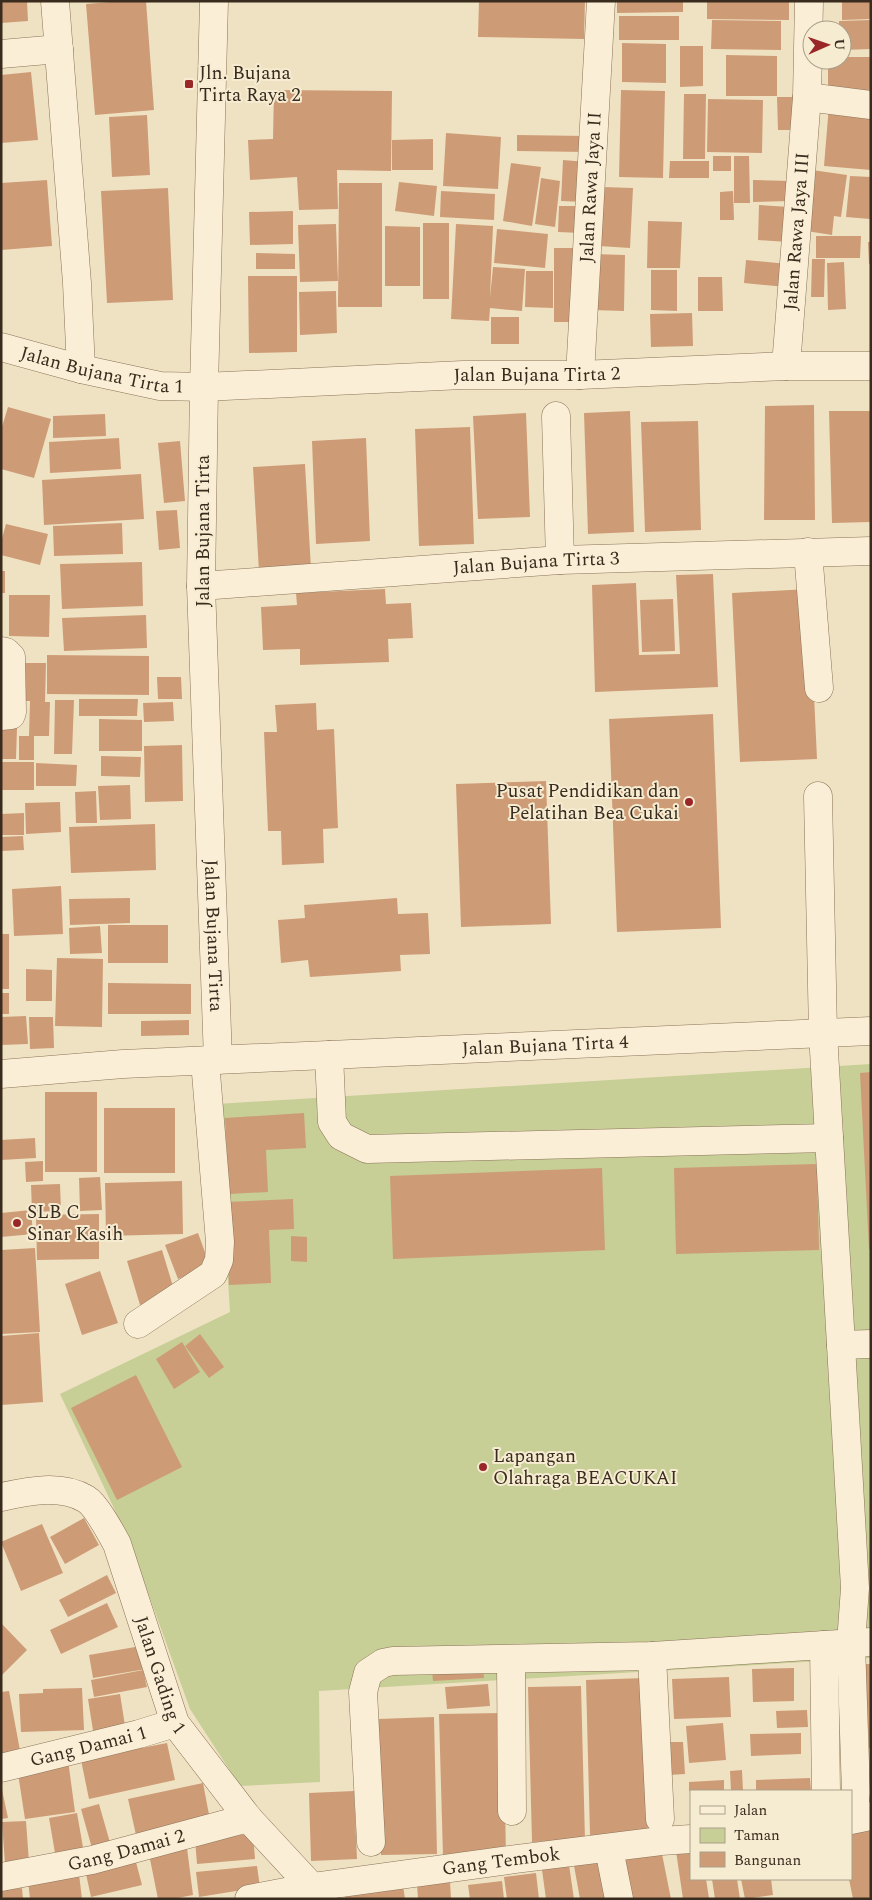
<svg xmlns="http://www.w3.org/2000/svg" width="872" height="1900" font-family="Spectral,serif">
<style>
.green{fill:#c7ce96}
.building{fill:#ce9b77}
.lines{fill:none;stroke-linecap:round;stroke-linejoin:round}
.minor-casing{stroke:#8a7359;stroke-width:29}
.minor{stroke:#faefd6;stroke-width:28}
.poi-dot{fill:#9a2728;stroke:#f6ecd2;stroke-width:2}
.labels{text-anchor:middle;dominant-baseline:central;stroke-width:4;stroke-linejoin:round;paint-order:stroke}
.poi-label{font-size:19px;fill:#392b1d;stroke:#f6ecd2;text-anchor:start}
.street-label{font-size:19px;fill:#392b1d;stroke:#f6ecd2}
</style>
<rect width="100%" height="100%" fill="#efe2c2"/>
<path class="green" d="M871,1064V1658L319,1691L320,1782L240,1786L190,1709L129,1540L60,1394L230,1312L217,1104Z"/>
<path class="building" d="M1,1H27L28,21L1,23Z
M123,1H146L154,110L95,115L86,4Z
M479,1H585L584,39L478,37Z
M617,1H683V12L617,13Z
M707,1H789V20L707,19Z
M842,1H871V19L842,20Z
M619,16H679V40H619Z
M712,20L781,21V50L711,49Z
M871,20V49L842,50V30H839V21Z
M814,23H835V30H814Z
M622,43L666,44V83L622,82Z
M680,46H703V86L680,87Z
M726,55L777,56V96H726Z
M842,57H870V95L828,94V60H842Z
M31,72L38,140L1,143V75Z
M274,90L392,91L391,171L337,170L338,209L299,210L297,177L250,180L248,140L273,139Z
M621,90L665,91L663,178L619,177Z
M684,94H706L705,159H683Z
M777,97H795V130H778Z
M708,99L763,100L762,153L707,152Z
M829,105L871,109V170L824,166Z
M147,115L150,175L112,177L109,117Z
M446,133L501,137L498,189L443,186Z
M517,135L587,136V152L517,151Z
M433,139V170H392V140Z
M713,156H731V171H713Z
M734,156H749L750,203H734Z
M563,160L587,162L584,202L561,201Z
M670,161H709V178H669Z
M511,163L541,167L532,226L503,221Z
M812,170L847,175L841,217L834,216L832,235L800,230Z
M850,176L871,177L870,219L846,217Z
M541,178L560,181L555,227L535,224Z
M47,180L52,246L1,250V183Z
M753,180L790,181V201L753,202Z
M399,182L437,186L434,216L395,211Z
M339,183H382V307H338Z
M602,187L633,188L630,248L599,246Z
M168,188L173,300L107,303L101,191Z
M441,191L495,194L494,220L440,217Z
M733,191L734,220H720V192Z
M759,205L790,207L788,242L758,240Z
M559,206H581V233L558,232Z
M293,211V244L250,245L249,212Z
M648,221L682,222L680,268H647Z
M423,223H449V299H423Z
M336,224L338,281L300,282L298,225Z
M456,224L493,226L490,298L493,267L525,269L522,311L490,308L489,321L451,319Z
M385,226L420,227V286H385Z
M497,229L548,234L545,268L494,263Z
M816,236H861L860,258H816Z
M868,242H871V264H869Z
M554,248H580V322H554Z
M256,253L295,254V269H256Z
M593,254L625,255L624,311L592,310Z
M812,259H825L824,297H811Z
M746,260L788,264L786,287L744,283Z
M844,262L846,309L828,310L827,263Z
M651,270H677V311L651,310Z
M526,271H553V308L525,307Z
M248,276H297V352L249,353Z
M698,277H722L723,311H698Z
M336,291L337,333L300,335L299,292Z
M692,313L693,346L651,347L650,314Z
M491,317H519V344H491Z
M814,405L815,520H764L765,406Z
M8,407L51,419L34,478L1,469V430Z
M630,411L634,532L588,534L584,413Z
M829,411H871V522L832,523Z
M526,413L530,517L478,519L473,416Z
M105,414L106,436L53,438V416Z
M698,421L701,530L645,532L641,422Z
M470,427L474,544L419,546L415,429Z
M119,438L121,469L50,473L49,442Z
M366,438L370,541L316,544L312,441Z
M180,441L185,501L164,503L158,443Z
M305,464L311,569L259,572L253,467Z
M141,474L144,519L44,525L42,480Z
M177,510L180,548L159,550L156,511Z
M122,523L123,554L54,556L53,526Z
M6,524L48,534L40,565L1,555V542Z
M142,562L143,606L62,609L60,564Z
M1,571H5V593H1Z
M713,574L718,687L595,692L592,585L636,583L639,655L680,654L676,575Z
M385,589L386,604L411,603L413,638L388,639L389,662L300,665V649L263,650L261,607L297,605L296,593Z
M809,589L817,759L740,762L732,593Z
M9,595H50L49,637L9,636Z
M673,599L675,651L642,652L640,600Z
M146,615L147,648L64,651L62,618Z
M47,655L149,656V695L47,694Z
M12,663H46L45,702H50L49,736H29L30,701H12Z
M157,677H181L182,699H158Z
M79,699H138L137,716H79Z
M55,700H74L72,754H54Z
M173,702L174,721L144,722L143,703Z
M316,703L317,730L334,729L338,828L323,829L324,863L282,865L281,831H268L264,732H277L275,705Z
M713,714L721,928L617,932L609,719Z
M99,719L142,720V751H99Z
M1,728H17L16,759H1Z
M19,736H34V760H19Z
M182,745L183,801L145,802L144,746Z
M101,756L141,757L140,777L101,776Z
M1,762H34V790H1Z
M36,763L77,765L76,786H36Z
M546,781L551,924L461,927L456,784Z
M130,785L131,819L100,820L98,786Z
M96,791L97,823H76L75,792Z
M60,802L61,832L26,834L25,803Z
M24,813V835H1V814Z
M155,824L156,870L71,873L69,827Z
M23,836L24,850L1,851V837Z
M61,886L63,934L14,936L12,889Z
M130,898V923L70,925L69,899Z
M397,898L398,914L428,913L430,954L400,955L401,971L310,977L308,960L281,963L278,920L305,918L304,905Z
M108,925H168V963H108Z
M100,926L102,953L70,954L69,928Z
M1,934H9V989H1Z
M57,958L103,959L102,1027L55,1026Z
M26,969L52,970V1001H26Z
M108,983L191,984V1014H108Z
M1,993H9V1014H1Z
M26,1016L28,1044L1,1045V1017Z
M29,1017H53L54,1048L30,1049Z
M189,1020V1035L141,1036V1021Z
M871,1072V1249H869L860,1073Z
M45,1092H97V1172H45Z
M104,1108H175V1173H104Z
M304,1113L306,1148L266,1150L268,1192L229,1194L225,1118Z
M35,1138L36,1158L1,1160V1140Z
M43,1161V1181L26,1182L25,1162Z
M817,1164L819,1250L676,1254L674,1168Z
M602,1168L605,1250L393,1259L390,1176Z
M100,1177L102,1210L80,1211L79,1178Z
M182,1181L183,1234L106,1236L105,1183Z
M60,1184L61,1211L32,1212L31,1185Z
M293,1199L294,1229L269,1230L271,1283L229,1285L226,1202Z
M31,1210L33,1234L1,1237V1213Z
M99,1214V1259L37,1260L36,1215Z
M198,1233L210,1266L178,1279L165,1245Z
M291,1236L307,1237V1262L291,1261Z
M35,1248L40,1332L1,1334V1250Z
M162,1250L175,1293L140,1305L127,1261Z
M100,1271L118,1323L82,1335L65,1284Z
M39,1333L43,1402L1,1405V1336Z
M200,1334L224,1367L209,1378L185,1346Z
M182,1342L200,1372L174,1389L156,1359Z
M136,1375L182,1467L117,1500L71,1408Z
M84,1518L99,1545L65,1564L50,1537Z
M42,1524L63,1573L21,1591L1,1542Z
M107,1575L116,1593L68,1617L59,1600Z
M107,1603L118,1627L61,1654L50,1630Z
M1,1623L27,1650L1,1676Z
M141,1646L146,1669L93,1678L89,1655Z
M865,1664H871V1748H869Z
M483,1665L484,1678L433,1681L432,1669Z
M794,1668V1701L753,1702L752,1669Z
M143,1670L147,1687L94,1697L91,1680Z
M729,1677L731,1717L674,1719L672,1679Z
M645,1678L648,1834L590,1835L586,1680Z
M488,1684L490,1706L447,1709L445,1687Z
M581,1686L585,1840L532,1842L528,1687Z
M82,1688L84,1730L21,1732L19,1694L43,1693V1689Z
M9,1691L21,1756L1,1760V1692Z
M120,1694L126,1732L94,1737L88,1699Z
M807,1710L808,1727L777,1728L776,1711Z
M503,1713L506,1855L443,1856L439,1714Z
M434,1717L437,1854L381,1855L378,1719Z
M723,1723L726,1760L689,1763L686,1726Z
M801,1733V1754L751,1756L750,1734Z
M667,1742H683L685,1774L669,1775Z
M167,1743L175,1780L89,1799L81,1760Z
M68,1760L75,1812L25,1819L17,1767Z
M742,1770L743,1791H731L730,1771Z
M810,1778L811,1791H756V1780Z
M724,1780V1791H689V1782Z
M203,1783L210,1820L136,1835L128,1799Z
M1,1785L8,1818L1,1819Z
M354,1791L357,1859L311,1861L309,1793Z
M99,1804L111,1846L93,1852L81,1809Z
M77,1813L84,1853L56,1859L49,1818Z
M26,1821L29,1862L5,1864L2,1822Z
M871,1827V1898L853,1899L849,1879H851V1831Z
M253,1834L255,1859L197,1864L195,1839Z
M187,1848L193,1895L172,1899H158L149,1854Z
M691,1848V1879H706L709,1898L683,1899L676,1851Z
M661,1849L671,1899H626L618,1857Z
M603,1854L612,1899H580L573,1860Z
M136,1862L142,1885L91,1897L86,1874Z
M569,1865L574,1899H546L542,1870Z
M257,1866L260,1887L199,1897L196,1872Z
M536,1873L539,1899H507L504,1877Z
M79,1874L82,1899H30L28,1881Z
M712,1879H737L740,1899H715Z
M741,1879H771L773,1895L745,1899Z
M450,1881L451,1899H418L417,1885Z
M502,1881L504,1899H470L468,1885Z
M403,1885L405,1899H346L342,1893Z
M22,1888L23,1899H1V1890Z"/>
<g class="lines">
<g class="minor-casing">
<g id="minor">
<path d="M55,1L77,283L81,369"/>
<path id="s1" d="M214,1L204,387L201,586L218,1060"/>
<path d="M1,54L59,49"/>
<path d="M807,97L871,105"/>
<path id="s2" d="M1,347L81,369L160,386L204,387L463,375H580L786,366H871"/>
<path id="s3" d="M786,366L807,97L809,1"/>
<path id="s4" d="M580,375L601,1"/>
<path d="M556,416L560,560"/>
<path d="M808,552L819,688"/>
<path id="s5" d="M201,586L560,560L871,551"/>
<path d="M1,651L6,652L11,657L12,712L11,715L1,716"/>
<path d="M818,796L823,1033L855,1588L851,1643L856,1793L855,1801L851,1805"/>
<path d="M329,1055L332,1122L341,1136L367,1149L829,1138"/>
<path id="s6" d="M1,1074L123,1064L871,1031"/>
<path d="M138,1324L213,1274L219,1260L220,1242L205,1061"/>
<path d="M841,1345L871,1344"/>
<path id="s7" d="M1,1497C28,1491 61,1484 86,1499C96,1505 111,1533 117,1544L175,1723L248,1818L323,1899"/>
<path d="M824,1645L826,1791"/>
<path d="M652,1656L660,1819"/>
<path d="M511,1660L512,1811"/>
<path id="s8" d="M1,1768L139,1734L175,1723"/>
<path d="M851,1820L871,1816"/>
<path d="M371,1842L363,1692L368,1673L383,1663L393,1661L652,1656L871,1642"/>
<path d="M609,1849L619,1899"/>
<path id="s9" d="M1,1877L92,1860L248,1818"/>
<path id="s10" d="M249,1899L312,1887L516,1859L661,1841L691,1839"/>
</g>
</g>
<use href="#minor" class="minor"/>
</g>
<g class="poi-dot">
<rect x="184" y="79" width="10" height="10" rx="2.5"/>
<circle cx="689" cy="802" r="5"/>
<circle cx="17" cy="1223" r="5"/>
<circle cx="483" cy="1467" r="5"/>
</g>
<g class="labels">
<g class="poi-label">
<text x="199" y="73">Jln. Bujana<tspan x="199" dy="22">Tirta Raya 2</tspan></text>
<text x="679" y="791" text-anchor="end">Pusat Pendidikan dan<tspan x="679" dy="22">Pelatihan Bea Cukai</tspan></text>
<text x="27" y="1212">SLB C<tspan x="27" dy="22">Sinar Kasih</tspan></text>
<text x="493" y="1456">Lapangan<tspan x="493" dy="22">Olahraga BEACUKAI</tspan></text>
</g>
<g class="street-label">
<text stroke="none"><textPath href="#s4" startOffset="188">Jalan Rawa Jaya II</textPath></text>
<text stroke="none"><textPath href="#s3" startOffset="135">Jalan Rawa Jaya III</textPath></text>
<text stroke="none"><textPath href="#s2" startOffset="104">Jalan Bujana Tirta 1</textPath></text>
<text stroke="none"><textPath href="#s2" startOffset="541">Jalan Bujana Tirta 2</textPath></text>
<text transform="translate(203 531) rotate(-90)">Jalan Bujana Tirta</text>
<text stroke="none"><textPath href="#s5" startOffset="336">Jalan Bujana Tirta 3</textPath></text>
<text stroke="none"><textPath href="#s1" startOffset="935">Jalan Bujana Tirta</textPath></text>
<text stroke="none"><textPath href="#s6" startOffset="545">Jalan Bujana Tirta 4</textPath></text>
<text stroke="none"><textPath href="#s7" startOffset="280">Jalan Gading 1</textPath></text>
<text stroke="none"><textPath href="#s8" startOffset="90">Gang Damai 1</textPath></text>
<text stroke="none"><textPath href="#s9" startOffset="128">Gang Damai 2</textPath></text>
<text stroke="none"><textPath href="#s10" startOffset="255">Gang Tembok</textPath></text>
</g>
</g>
<rect width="872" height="1900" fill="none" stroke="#392b1d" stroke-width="5"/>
<rect x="690" y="1790" width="162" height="90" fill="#f6ecd2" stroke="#aa9f8a"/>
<rect x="700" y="1806" width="25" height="8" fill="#faefd6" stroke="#aa9f8a"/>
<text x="734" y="1815" font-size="15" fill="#392b1d">Jalan</text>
<rect x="700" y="1828" width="25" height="15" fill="#c7ce96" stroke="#aa9f8a"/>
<text x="734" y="1840" font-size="15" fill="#392b1d">Taman</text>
<rect x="700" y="1852" width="25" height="15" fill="#ce9b77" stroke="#aa9f8a"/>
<text x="734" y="1865" font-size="15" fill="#392b1d">Bangunan</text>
<g transform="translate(827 45) rotate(88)"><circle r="24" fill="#f6ecd2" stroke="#aa9f8a"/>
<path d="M0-4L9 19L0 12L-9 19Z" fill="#9a2728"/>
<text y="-8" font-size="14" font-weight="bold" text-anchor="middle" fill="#392b1d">U</text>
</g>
</svg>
